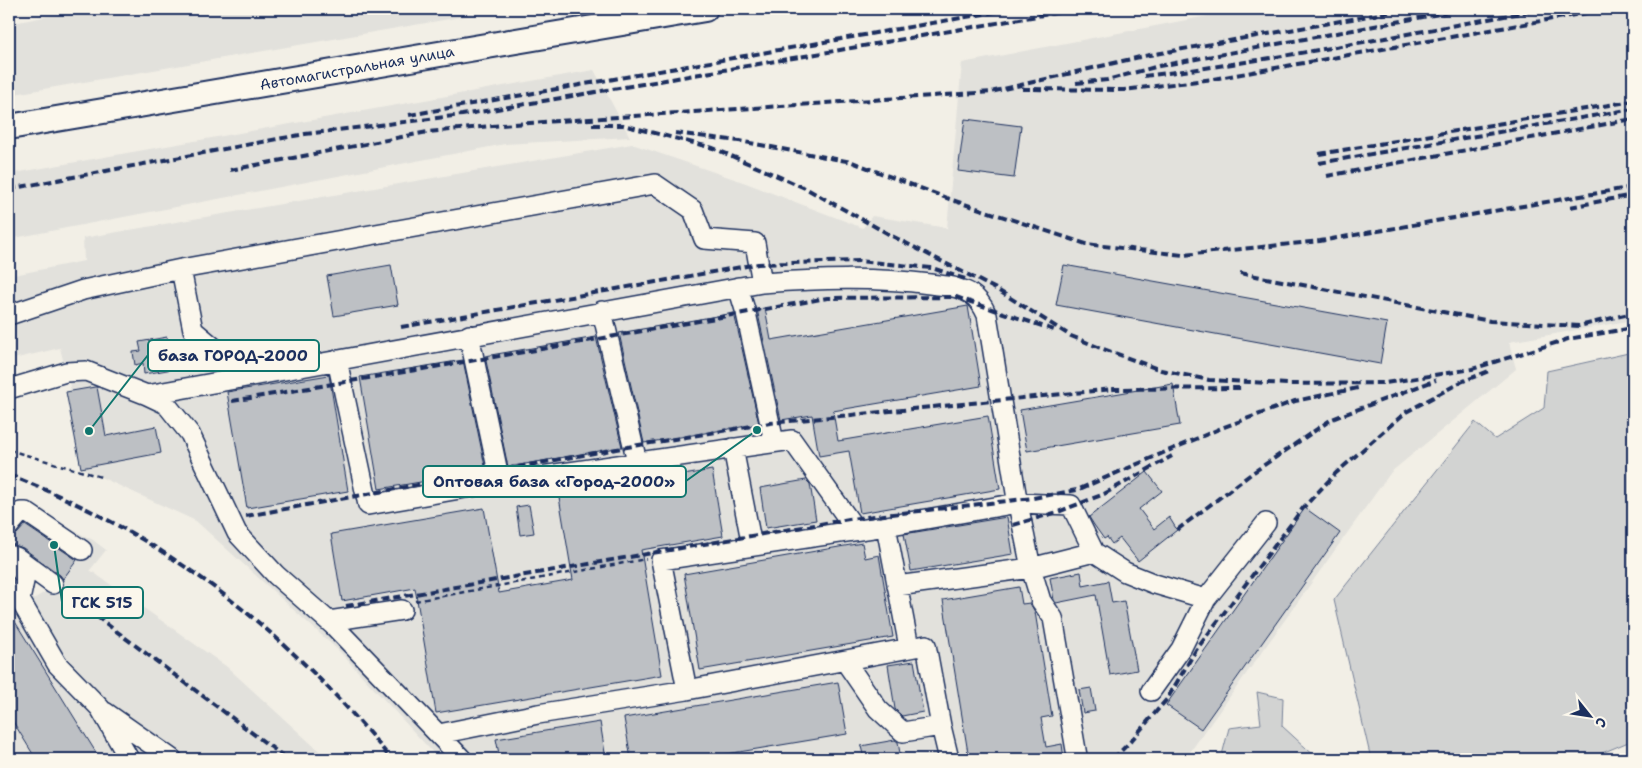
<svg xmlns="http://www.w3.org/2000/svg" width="1642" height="768" font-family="'Shantell Sans',sans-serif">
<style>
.built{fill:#e2e1dc}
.green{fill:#d2d3d2;stroke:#768198}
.building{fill:#bdc0c4;stroke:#1b2f5e}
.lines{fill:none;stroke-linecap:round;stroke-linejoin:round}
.minor-casing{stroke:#1b2f5e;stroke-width:22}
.major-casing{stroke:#1b2f5e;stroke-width:28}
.path{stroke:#1b2f5e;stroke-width:2.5;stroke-dasharray:5 4;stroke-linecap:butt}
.minor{stroke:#fbf7ec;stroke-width:19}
.major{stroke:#fbf7ec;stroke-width:24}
.rail{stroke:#1b2f5e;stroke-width:4;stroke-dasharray:8 4;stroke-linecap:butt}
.labels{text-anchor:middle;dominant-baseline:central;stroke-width:4;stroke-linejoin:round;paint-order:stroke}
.street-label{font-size:15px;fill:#1b2f5e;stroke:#fbf7ec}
.leader{fill:none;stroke:#0f766e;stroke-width:2}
.callout-dot{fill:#0f766e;stroke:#fbf7ec;stroke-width:2}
.callout{fill:#fbf7ec;stroke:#0f766e;stroke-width:2}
.callout-label{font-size:16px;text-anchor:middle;font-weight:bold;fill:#1b2f5e}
</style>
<rect width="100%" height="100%" fill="#f2efe6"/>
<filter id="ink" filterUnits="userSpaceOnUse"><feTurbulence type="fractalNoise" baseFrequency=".02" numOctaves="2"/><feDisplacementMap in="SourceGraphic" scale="10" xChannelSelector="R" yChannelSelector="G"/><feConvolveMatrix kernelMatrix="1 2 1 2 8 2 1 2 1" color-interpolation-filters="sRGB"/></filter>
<g filter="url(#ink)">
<path class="built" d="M83,9H507L9,95V24Z
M1244,9H1633V320L1509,342L1516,369L1391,472L1185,759H439L339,651L196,521L81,468L66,392L71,391L60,348L9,360V276L84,261L83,238L632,144L743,182L863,228L872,216L947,228L962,63Z
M594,70L630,137L505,144L9,239V174Z
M21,502L27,503L60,524L93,540L106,550L90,570L227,667L328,759H9V622L13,619L23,605L47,591H50L9,562V519Z"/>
<path class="green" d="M1633,352V740L1588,759H1371L1334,600L1475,422L1495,439L1544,408L1547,371Z
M1257,692L1283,698L1282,726L1318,759H1221L1229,728L1261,724Z"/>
<path class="building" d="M965,119L1021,126L1014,178L958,171Z
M391,265L398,305L334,316L327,276Z
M1064,265L1387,323L1380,364L1056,305Z
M968,306L981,386L833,411L838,441L988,416L1000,489L860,513L849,451L819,456L812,415L781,420L757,309L765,308L771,340Z
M734,313L759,424L644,443L619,333Z
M167,337L169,346L172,345L174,358L171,359L173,369L144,374L143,363L135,365L133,352L141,351L139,342Z
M596,337L622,447L508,467L485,356Z
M463,360L486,471L379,489L360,377Z
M329,375L348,491L247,508L227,392Z
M1173,384L1180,425L1027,451L1020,410Z
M95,387H97L106,436L156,426L161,453L81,468L66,392Z
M712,470L723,536L641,550L662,675L436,713L415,588L342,601L331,534L484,508L499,593L573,580L559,497Z
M1147,472L1162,491L1139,509L1154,529L1169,517L1177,530L1138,561L1120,538L1112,544L1107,537L1104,539L1094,525L1089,517Z
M806,480L810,484L816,520L766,528L760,488Z
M529,505L534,533L520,535L516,507Z
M1305,508L1340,533L1201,729L1166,705Z
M1007,517L1013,554L911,571L904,534Z
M25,525L77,560L63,579L60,575L23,548L9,543V537L17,534Z
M862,543L865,558L879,555L893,637L700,670L684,574Z
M1081,572L1083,586L1108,581L1112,603L1124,601L1137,670L1110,675L1096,595L1056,603L1054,600L1050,578Z
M1019,587L1022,604L1030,603L1035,612L1052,716L1041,718L1046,747L1062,744L1064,759H969L943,600Z
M9,612L100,759H36L9,715Z
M914,661L923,712L902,716L895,709L888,665Z
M838,682L847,734L697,759H631L624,718Z
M1091,688L1095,711L1083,713L1079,690Z
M600,722L606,759H500L496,739Z
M895,740L898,742L901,759H864L861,746Z"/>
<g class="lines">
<g class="minor-casing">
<path id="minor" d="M738,287L746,313L774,442
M602,311L637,462
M9,315L83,290L181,269
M469,335L500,482
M337,360L368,505L500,482L792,440L856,530
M237,378L224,356L193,330L181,269L655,184L693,210L704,239L755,243L762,283
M9,389L66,372L86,371L147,395L166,404L190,434L237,533L276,575L333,625L462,759
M147,395L762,283C818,279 874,277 930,284C944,286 959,286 971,294C979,299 983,306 987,315L1017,499L1031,568L1094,552
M733,448L752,546
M9,526L21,512H26L82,550
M886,526L909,647
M9,555L25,577L20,600L57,664L100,708L129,759
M16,557L53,584
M897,586L1031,568L1041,601L1053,618L1077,756
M329,621L402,610
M845,661L878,709L903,732L941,726
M687,690L661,560L886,526L1018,503L1071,505L1094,552L1125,572L1155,584L1206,599
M1151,691L1181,649L1206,599L1266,523
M105,712L172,759
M439,734L538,714L687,690L926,645L941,726L949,759"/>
</g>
<g class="major-casing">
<path id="major" d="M9,127L705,9"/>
</g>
<path class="path" d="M9,450L101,477
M415,601L646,559"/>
<use href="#minor" class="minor"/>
<use href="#major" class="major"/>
<path class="rail" d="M1144,76C1278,60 1410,33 1543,9
M1076,83L1107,80L1159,66L1466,9
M1022,89L1124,90L1213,79L1609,9
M409,115L1012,9
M592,125H623L713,148L805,188L894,237L996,289L1071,336L1098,347L1161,370L1209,380L1288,384L1385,383L1472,369L1568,339L1633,328
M675,133L739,141L852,162L949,199L1086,244L1183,255L1320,241L1633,187
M1319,154L1633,101
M1319,163L1633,109
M230,170L428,132L514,124L991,92L1144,56L1408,9
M1327,176L1633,119
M9,189L305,134L462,115L1078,9
M1570,207L1633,195
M1240,273L1490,321L1579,326L1633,313
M401,327L758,264L859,261L932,268L965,279
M232,401L559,346L827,298L956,297L1054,330
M9,475C162,533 289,632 391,759
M246,516L633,446L770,423L1114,389L1241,388
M1013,525L1058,512L1104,494L1172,456
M1177,530L1251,474L1332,419L1436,380
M346,606L849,519L1033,498L1077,490L1219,429L1295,401L1358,388
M96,616L287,759
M1113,759L1130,742L1167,699L1196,650L1303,508L1336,473L1406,412L1461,382L1489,371"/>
</g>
</g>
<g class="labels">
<g class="street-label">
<text transform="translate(357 68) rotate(-10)">Автомагистральная улица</text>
</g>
</g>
<path class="leader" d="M89 431L148 355M757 430L686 481M54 545L62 602"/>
<g class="callout-dot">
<circle cx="89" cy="431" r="5"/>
<circle cx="757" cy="430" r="5"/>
<circle cx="54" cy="545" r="5"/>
</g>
<g class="callout">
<rect x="148" y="340" width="171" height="31" rx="5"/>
<rect x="423" y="466" width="263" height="31" rx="5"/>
<rect x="62" y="587" width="81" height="31" rx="5"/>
</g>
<g class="callout-label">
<text x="233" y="361">база ГОРОД-2000</text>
<text x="554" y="487">Оптовая база «Город-2000»</text>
<text x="102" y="608">ГСК 515</text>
</g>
<rect width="1642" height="768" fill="none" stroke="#fbf7ec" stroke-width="30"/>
<rect x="15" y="15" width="1612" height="738" fill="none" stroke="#1b2f5e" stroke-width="2" filter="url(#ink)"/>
<g transform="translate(1590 716) rotate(120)" stroke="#fbf7ec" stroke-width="4" paint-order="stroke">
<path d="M0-4L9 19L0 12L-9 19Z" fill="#1b2f5e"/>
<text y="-8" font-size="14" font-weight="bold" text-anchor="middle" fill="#1b2f5e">С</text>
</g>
</svg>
